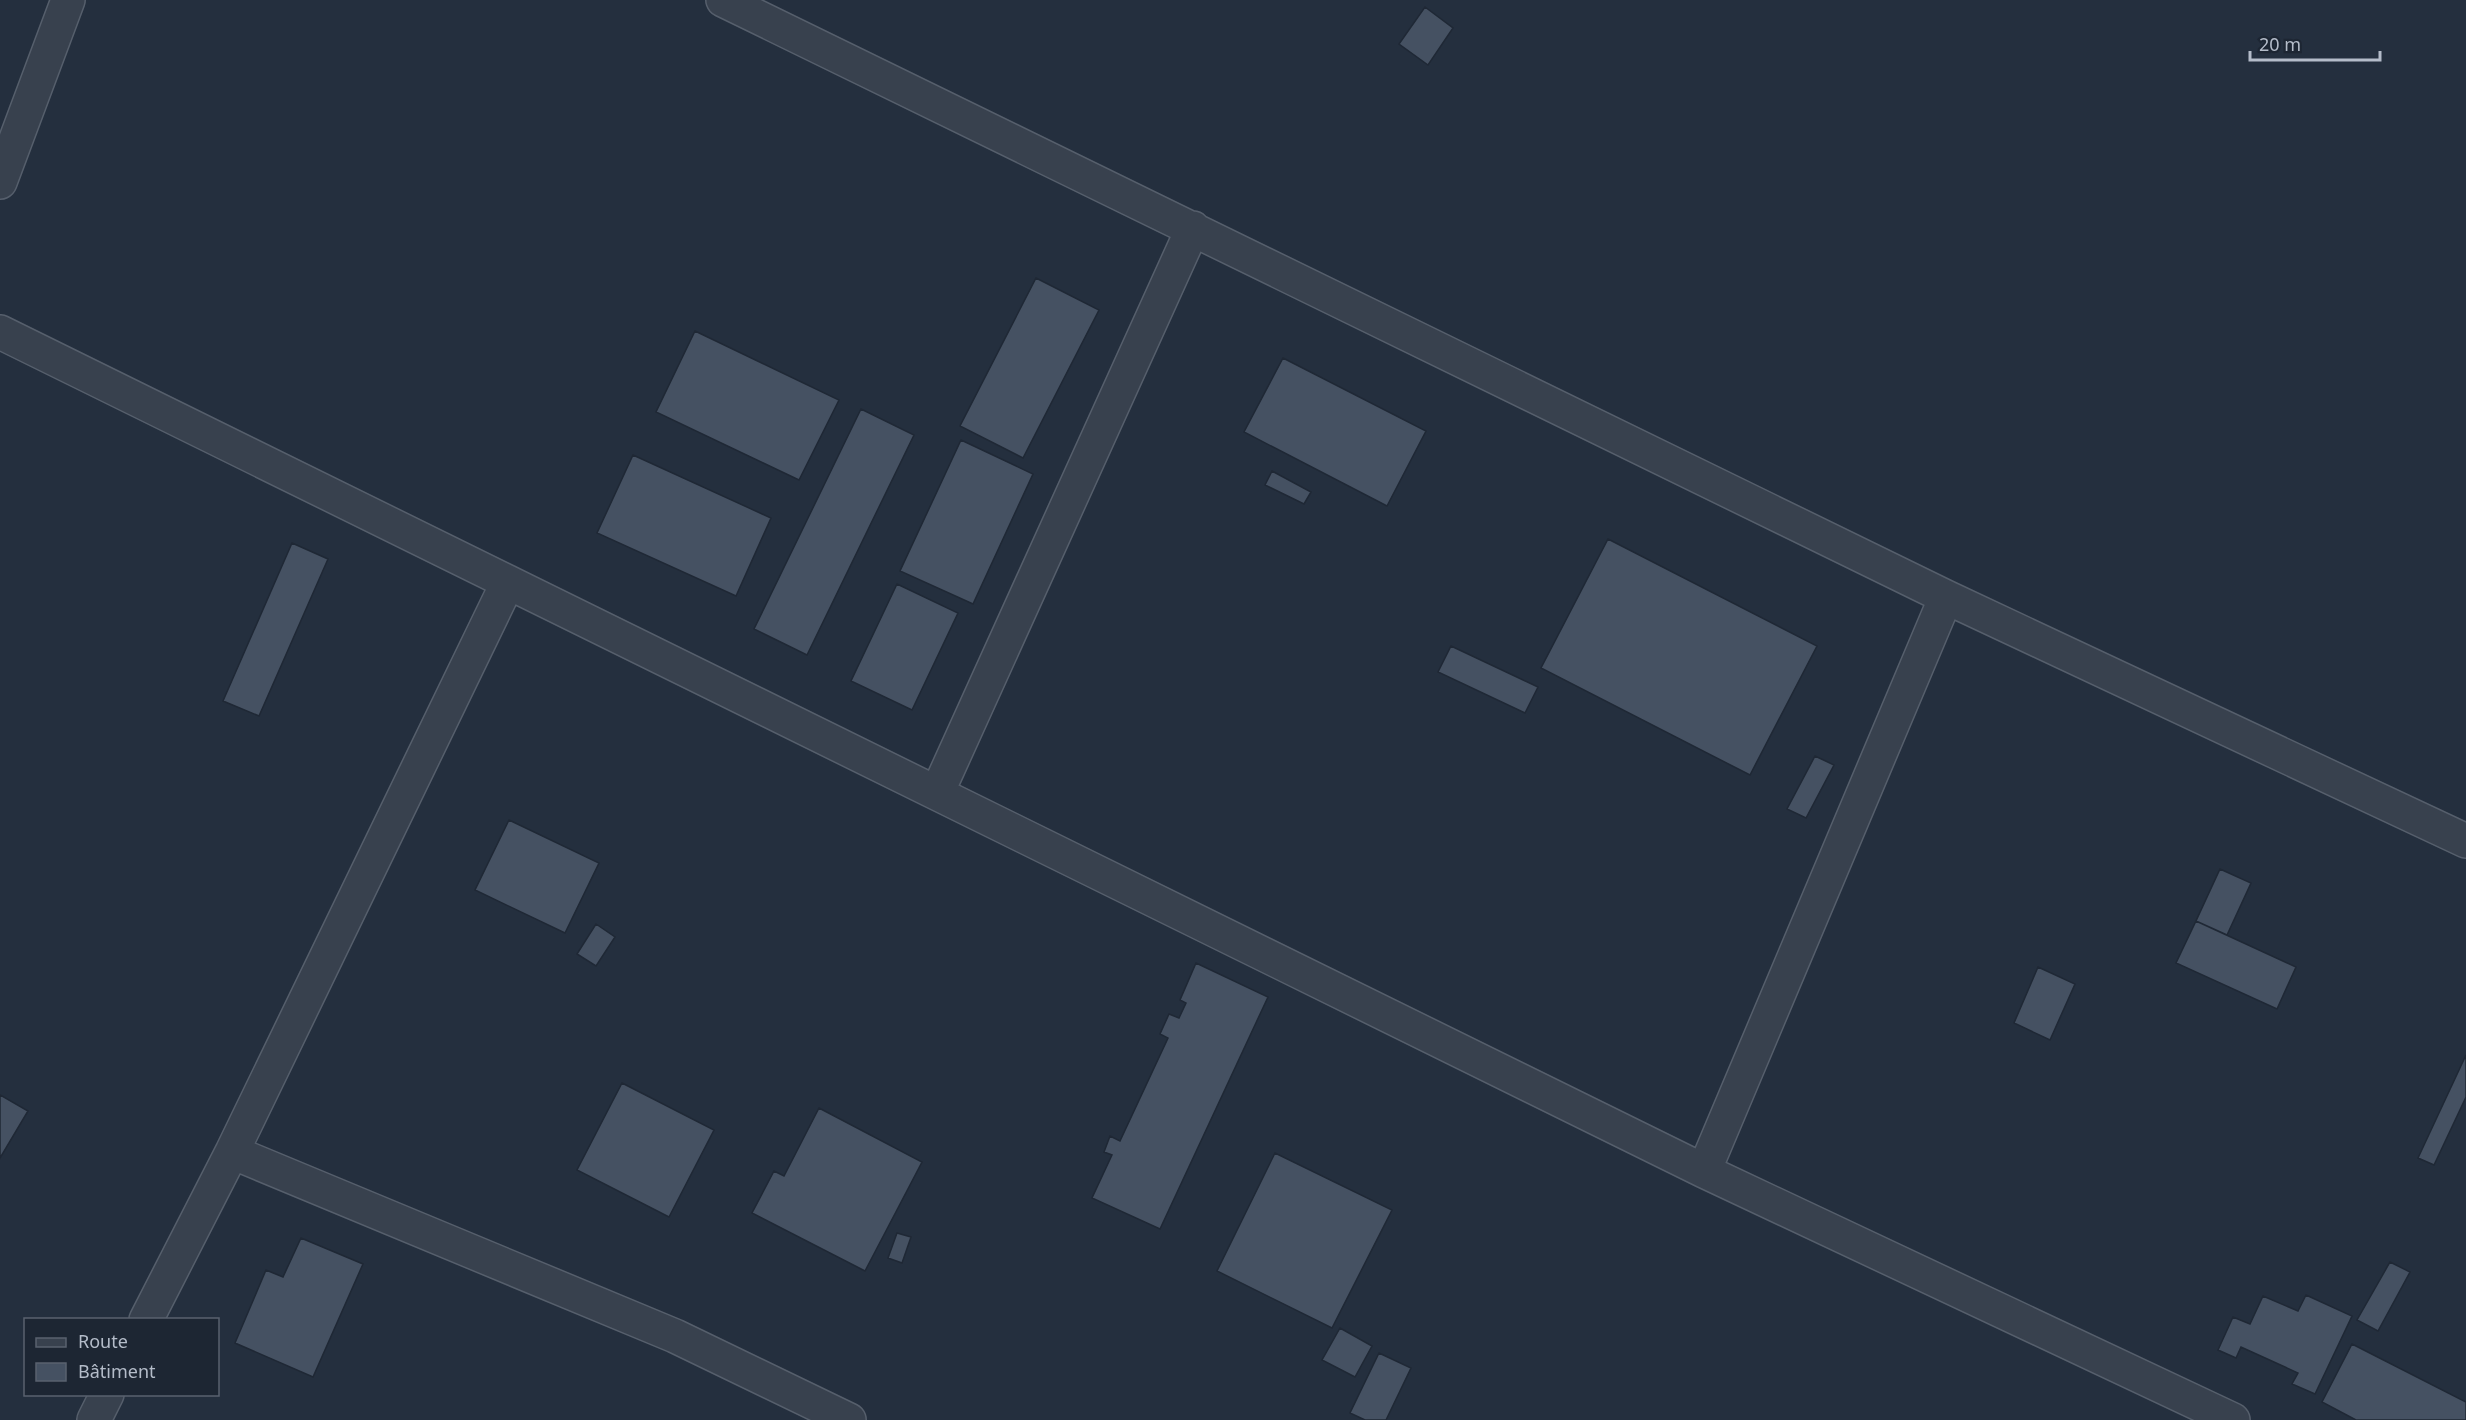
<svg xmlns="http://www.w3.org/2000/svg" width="2466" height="1420" font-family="'Noto Sans',sans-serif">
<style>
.building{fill:#455162;stroke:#1f2835;stroke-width:1.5}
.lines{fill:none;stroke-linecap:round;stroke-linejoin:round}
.minor-casing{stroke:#565f6c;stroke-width:36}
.minor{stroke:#38414e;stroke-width:33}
</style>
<rect width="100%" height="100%" fill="#242f3e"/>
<path class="building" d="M1425,7L1453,28L1428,65L1399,44Z
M1036,278L1099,310L1023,458L960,426Z
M695,331L839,400L799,480L656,412Z
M1283,358L1426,431L1387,506L1244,432Z
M861,409L914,435L807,655L754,629Z
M961,440L1033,474L973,604L900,571Z
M633,455L771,518L736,596L597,533Z
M1272,471L1311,492L1304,504L1265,485Z
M1608,539L1817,646L1750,775L1541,668Z
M292,543L328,559L259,716L223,701Z
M897,584L958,613L912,710L851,681Z
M1451,646L1538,687L1525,713L1438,672Z
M1815,756L1834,765L1806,818L1787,809Z
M509,820L599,863L565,933L475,890Z
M2220,869L2251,883L2227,935L2196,921Z
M2196,921L2296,967L2277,1009L2176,963Z
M596,924L615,937L596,966L577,954Z
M1196,963L1268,997L1160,1229L1092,1198L1112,1155L1104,1152L1110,1136L1120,1141L1168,1038L1160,1034L1169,1014L1179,1018L1186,1003L1180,1000Z
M2038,967L2075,984L2050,1040L2014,1023Z
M2466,1055V1097L2434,1165L2418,1158Z
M622,1083L714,1130L669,1217L577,1170Z
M0,1095L28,1111L0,1158Z
M819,1108L922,1162L865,1271L752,1213L774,1171L784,1176Z
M1275,1153L1392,1210L1332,1328L1217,1271Z
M897,1233L911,1237L902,1263L888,1258Z
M301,1238L363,1264L313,1377L235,1343L266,1270L283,1277Z
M2390,1262L2410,1272L2378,1331L2357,1320Z
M2306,1295L2352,1316L2315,1394L2292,1384L2298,1373L2241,1347L2236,1358L2218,1350L2233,1317L2250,1324L2263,1296L2298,1311Z
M1340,1328L1372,1346L1355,1377L1322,1360Z
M2352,1344L2466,1402V1420H2356L2322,1402Z
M1379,1353L1411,1368L1386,1420H1365L1350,1413Z"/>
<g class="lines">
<g class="minor-casing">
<path id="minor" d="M723,0L1946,597L2466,841
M0,182L68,0
M0,332L1704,1171L2233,1420
M937,793L1193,228
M232,1152L675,1336L849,1420
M1704,1171L1946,597
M146,1320L232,1152L508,582
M94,1420L107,1394"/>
</g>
<use href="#minor" class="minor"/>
</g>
<rect x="24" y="1318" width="195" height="78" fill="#1d2633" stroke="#59626f" stroke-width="1.5"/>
<rect x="36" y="1338" width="30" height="9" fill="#38414e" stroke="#59626f" stroke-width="1.5"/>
<text x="78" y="1348" font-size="18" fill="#b4bcc9">Route</text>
<rect x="36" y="1363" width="30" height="18" fill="#455162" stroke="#59626f" stroke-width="1.5"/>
<text x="78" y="1378" font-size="18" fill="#b4bcc9">Bâtiment</text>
<path d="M2250 51v9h130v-9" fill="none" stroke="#b4bcc9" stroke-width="3"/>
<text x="2259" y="51" font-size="18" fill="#b4bcc9" stroke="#1d2633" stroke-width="4.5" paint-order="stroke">20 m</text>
</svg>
